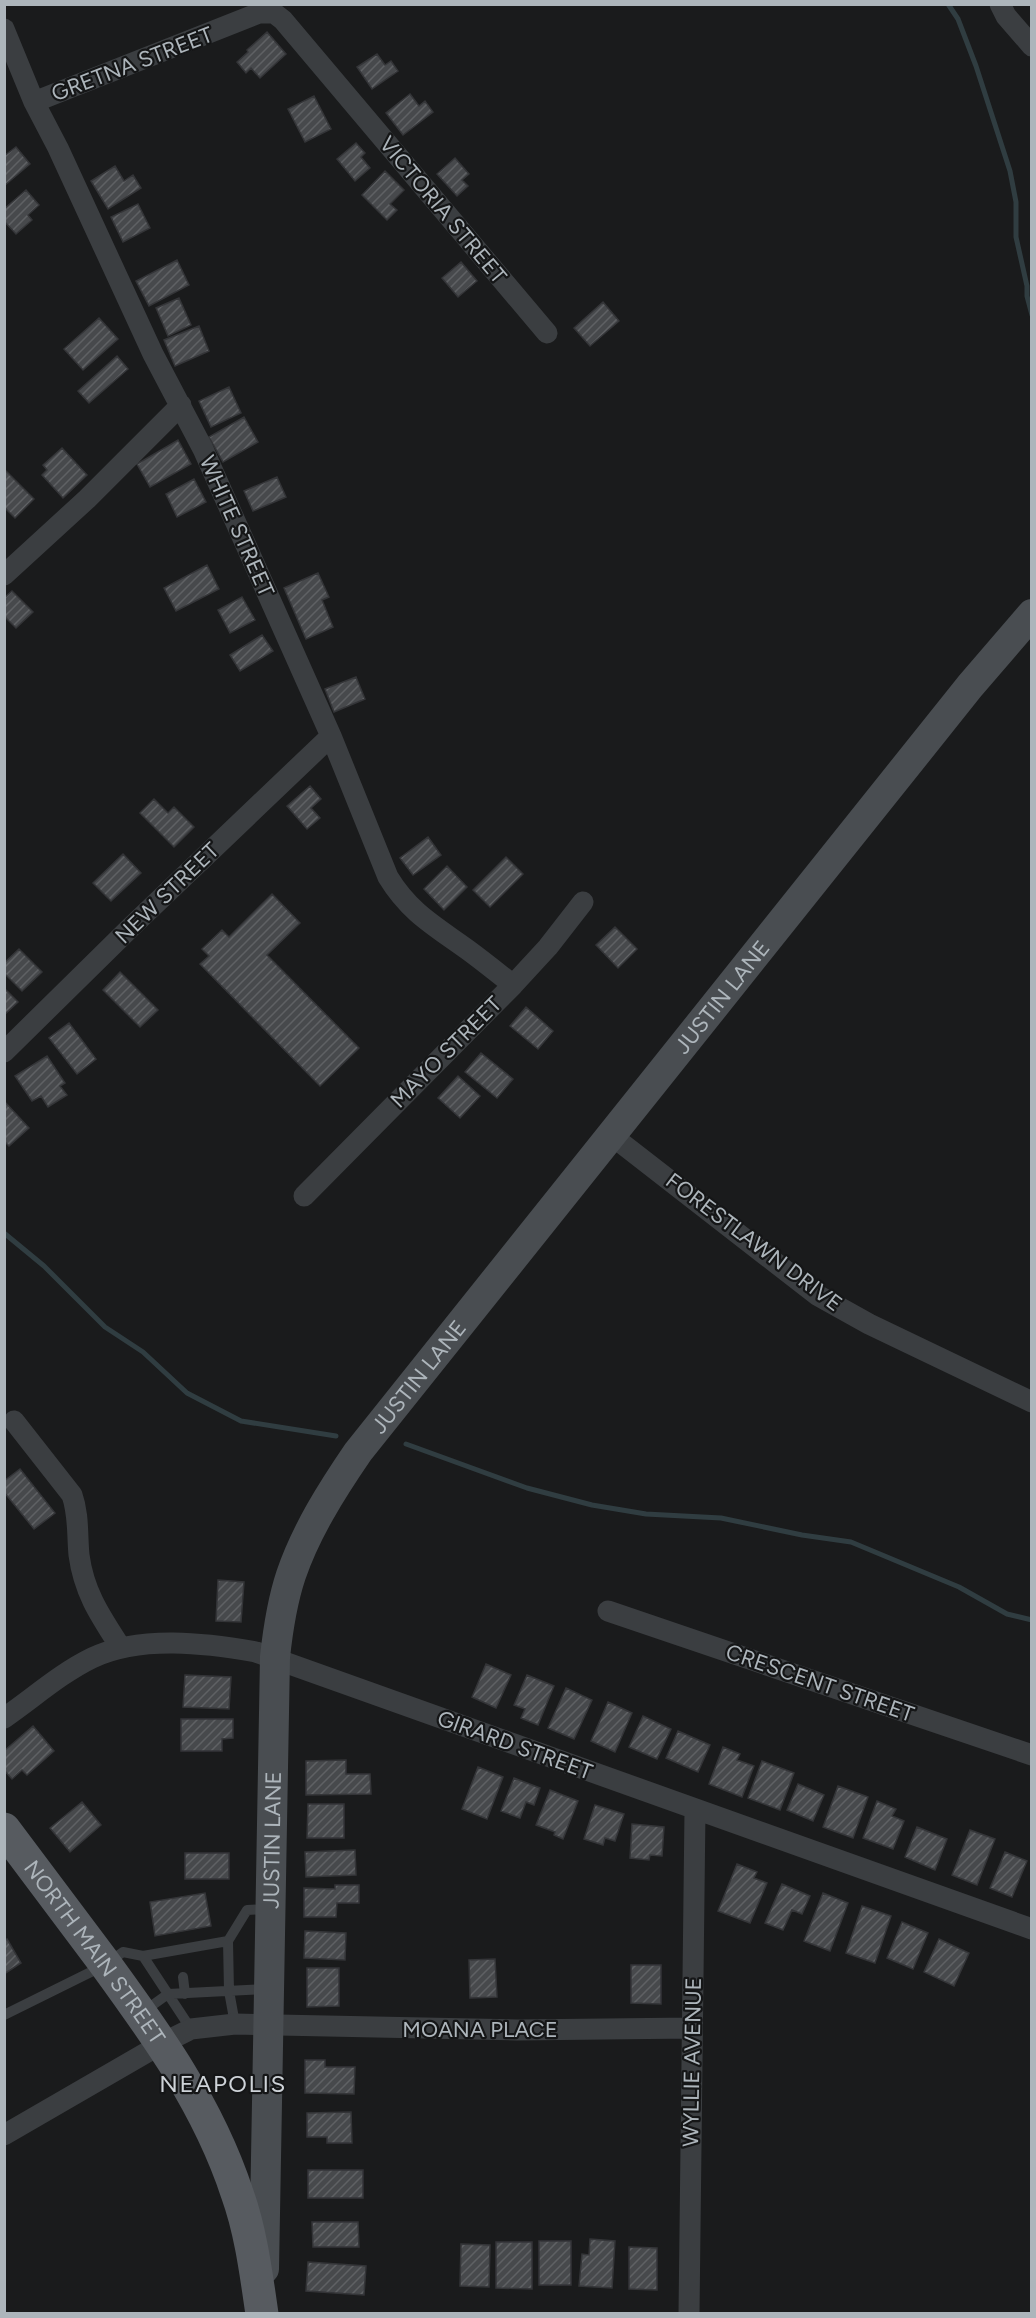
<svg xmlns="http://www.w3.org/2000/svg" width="1036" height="2318" font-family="Figtree,sans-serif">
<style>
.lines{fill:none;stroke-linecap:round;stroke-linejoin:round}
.stream{stroke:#303d41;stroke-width:5}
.building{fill:url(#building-hatch);stroke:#343538;stroke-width:1.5}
.service{stroke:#3b3e41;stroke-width:10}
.minor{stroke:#3b3e41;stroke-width:21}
.secondary{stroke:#494d51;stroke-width:30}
.primary{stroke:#575b60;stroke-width:33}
.labels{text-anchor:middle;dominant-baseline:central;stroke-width:4.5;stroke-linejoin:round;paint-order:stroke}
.street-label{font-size:22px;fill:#adb5bb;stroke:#151617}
.neighbourhood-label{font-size:24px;letter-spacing:1.5px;fill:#ced3d8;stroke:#151617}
</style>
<defs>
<pattern id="building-hatch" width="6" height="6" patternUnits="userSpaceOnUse" patternTransform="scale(1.5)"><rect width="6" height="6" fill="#47494c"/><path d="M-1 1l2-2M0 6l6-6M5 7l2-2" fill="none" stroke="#5f6164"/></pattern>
</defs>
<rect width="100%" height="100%" fill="#1a1b1c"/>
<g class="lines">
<path class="stream" d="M948,4L958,19L976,66L1010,171L1016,202V237L1027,286V296L1032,315
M4,1233L44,1266L105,1327L143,1352L187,1393L241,1421L336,1436
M406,1444L527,1488L592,1505L646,1514L721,1518L802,1535L851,1542L959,1587L1007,1614L1032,1620"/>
</g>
<path class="building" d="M267,32L286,54L260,78L251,68L246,73L237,62L248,52L247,50Z
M377,54L385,65L391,61L398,71L372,89L357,67Z
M410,94L419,106L425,101L433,112L403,135L386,113Z
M314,96L331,129L305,142L288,109Z
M356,143L365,153L361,157L370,168L355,181L337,159Z
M16,147L30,164L4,186V156Z
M455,158L469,174L462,180L468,186L457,196L437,174Z
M115,166L124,181L133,175L141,188L108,209L91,181Z
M385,171L404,190L390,204L397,210L387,220L362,195Z
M26,190L39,205L28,215L32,220L16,234L4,221V209Z
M138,204L150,228L123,242L111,217Z
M177,260L189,285L149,306L136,281Z
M461,262L477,281L458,297L442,278Z
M179,298L191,325L168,336L156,308Z
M603,302L619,321L590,346L574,328Z
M99,318L118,339L83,370L64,349Z
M199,326L209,351L175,366L164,340Z
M117,356L128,369L89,403L78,391Z
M229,387L241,413L211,427L199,401Z
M244,417L258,442L223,462L209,437Z
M178,440L191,464L150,487L137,464Z
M62,448L87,475L63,498L42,475L47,470L43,465Z
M4,469L34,499L15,518L4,507Z
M277,477L286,497L253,511L244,491Z
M194,479L206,502L177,517L166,494Z
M207,565L219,589L176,611L164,588Z
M318,573L329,597L322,600L333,627L306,639L284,588Z
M12,591L33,612L16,628L4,616V598Z
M242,597L255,620L230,633L218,610Z
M262,635L273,651L240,671L230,655Z
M356,677L365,699L334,712L325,689Z
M310,786L321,799L311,808L320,818L307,829L287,806Z
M154,799L168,813L174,807L194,827L174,847L140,813Z
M428,837L441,855L413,875L400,858Z
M123,854L141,873L111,901L93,883Z
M506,857L523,874L490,907L473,890Z
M447,866L467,887L444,910L424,889Z
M272,894L300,923L267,955L359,1048L320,1086L200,964L209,956L202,949L222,930L229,937Z
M615,927L637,949L618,968L596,945Z
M19,949L42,972L22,991L4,973V963Z
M120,972L158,1010L140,1027L103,990Z
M4,988L18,1002L4,1015Z
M526,1007L553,1031L538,1049L510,1026Z
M69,1023L96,1059L77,1074L49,1038Z
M481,1053L513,1079L497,1098L465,1072Z
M47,1056L65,1083L60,1086L67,1095L48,1107L41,1096L32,1101L15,1076Z
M458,1076L480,1096L460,1118L438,1098Z
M4,1101L29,1128L9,1146L4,1141Z
M20,1469L55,1513L34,1529L4,1492V1481Z
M218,1580L244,1582L241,1622L216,1621Z
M486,1664L511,1675L496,1708L472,1697Z
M185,1675L231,1677L229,1709L183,1707Z
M527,1675L554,1686L538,1725L521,1718L525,1709L514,1705Z
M566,1688L592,1700L574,1739L548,1728Z
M608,1702L632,1713L615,1752L591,1741Z
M643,1716L671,1729L657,1759L629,1747Z
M181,1719H233V1738L222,1739V1751H181Z
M33,1726L54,1751L27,1775L22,1770L12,1779L4,1770V1751Z
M678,1731L710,1745L698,1772L666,1758Z
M723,1747L740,1754L737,1760L754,1766L742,1797L709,1784Z
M346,1760V1774H370L371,1794L306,1795V1761Z
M762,1761L794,1773L780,1810L748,1798Z
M478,1767L503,1777L487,1819L462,1809Z
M514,1778L540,1788L534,1805L526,1802L520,1818L501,1811Z
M798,1784L824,1795L813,1821L787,1810Z
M838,1786L868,1797L853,1838L823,1827Z
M550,1790L578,1801L563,1839L554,1835L555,1832L536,1825Z
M877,1801L896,1809L892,1816L904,1821L893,1849L863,1838Z
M82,1802L101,1825L70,1852L50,1828Z
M308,1804H344V1838H307Z
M595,1805L624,1814L615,1841L605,1838L603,1845L584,1839Z
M632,1824L664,1827L662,1856L650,1855L649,1860L630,1858Z
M917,1827L947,1839L935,1870L905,1857Z
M970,1830L995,1839L977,1885L952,1875Z
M355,1850L356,1875L306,1877L305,1852Z
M1005,1852L1027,1861L1012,1897L990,1888Z
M185,1853H229V1879H185Z
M737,1864L757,1872L754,1878L767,1883L750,1923L718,1911Z
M782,1884L810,1896L802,1914L792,1910L783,1930L765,1923Z
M335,1885H359V1903H337L336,1917H304V1888L335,1889Z
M205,1893L211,1926L155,1936L150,1902Z
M823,1893L848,1903L830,1951L804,1941Z
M862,1906L891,1916L875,1963L846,1953Z
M902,1922L928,1933L913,1969L887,1958Z
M305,1931L346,1933L345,1960L304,1958Z
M7,1939L21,1963L4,1974V1941Z
M939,1939L969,1953L954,1986L924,1972Z
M495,1959L497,1997L470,1998L469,1960Z
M631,1965H661V2004L631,2003Z
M307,1968H339V2006L307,2007Z
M305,2060H325V2067H355L354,2094L305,2093Z
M351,2112L352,2143H327V2137H307V2113Z
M308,2170H363V2198H308Z
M312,2222H358L359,2247H313Z
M590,2239L615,2241L612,2288L579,2286L582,2254L589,2255Z
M539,2241H571V2285H539Z
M496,2242H532V2289L496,2288Z
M461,2244L490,2245L489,2287L460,2286Z
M629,2247L657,2248V2290L629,2289Z
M308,2262L366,2266L364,2295L306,2291Z"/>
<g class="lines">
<path class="service" d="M228,1941L229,1991L235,2024
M143,1956L191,2029
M183,1977L185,1994
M143,2012L168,1994L266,1989
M4,2015L105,1965L123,1952L143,1956L228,1941L247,1910L268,1909"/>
<path class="minor" d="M1000,4L1006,16L1032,46
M4,29L34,102L58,148L153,354L203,449L331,736L388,877C410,913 435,926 468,950C483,961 498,973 513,985
M34,102L259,13H274L283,20L547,333
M4,575L87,499L181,405
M4,1052L130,928L331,736
M611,1135L817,1295L869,1324L1032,1402
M304,1196L513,985L548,947L583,902
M14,1421L72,1495C79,1515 77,1534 79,1555C84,1593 101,1617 121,1648
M608,1611L1032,1755
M4,1718C33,1698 61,1673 92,1658C140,1635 206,1643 256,1652L1032,1929
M4,2135L163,2043L191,2029L235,2024L517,2030L692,2028
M689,2314L695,1810"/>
<path class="secondary" id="s1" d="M264,2269L275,1657C278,1629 282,1602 291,1575C306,1531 332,1490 358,1452L970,686L1032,614"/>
<path class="primary" id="s2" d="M4,1829C37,1873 70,1917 103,1961C157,2035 208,2105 237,2193C251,2232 256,2273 262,2314"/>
</g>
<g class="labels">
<g class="street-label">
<text transform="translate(132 64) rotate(-21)">GRETNA STREET</text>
<text transform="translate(443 210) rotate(50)">VICTORIA STREET</text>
<text transform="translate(237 526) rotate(66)">WHITE STREET</text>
<text transform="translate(167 893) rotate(-44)">NEW STREET</text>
<text stroke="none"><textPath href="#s1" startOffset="1419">JUSTIN LANE</textPath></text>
<text transform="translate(446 1052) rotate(-45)">MAYO STREET</text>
<text transform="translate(754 1242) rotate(37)">FORESTLAWN DRIVE</text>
<text stroke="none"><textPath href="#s1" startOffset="933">JUSTIN LANE</textPath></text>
<text transform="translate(820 1683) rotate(19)">CRESCENT STREET</text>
<text transform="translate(515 1745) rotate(20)">GIRARD STREET</text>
<text stroke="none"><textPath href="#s1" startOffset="429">JUSTIN LANE</textPath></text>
<text stroke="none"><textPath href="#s2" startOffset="153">NORTH MAIN STREET</textPath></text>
<text x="480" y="2029">MOANA PLACE</text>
<text transform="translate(692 2062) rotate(-89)">WYLLIE AVENUE</text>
</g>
<g class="neighbourhood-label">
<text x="223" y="2083">NEAPOLIS</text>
</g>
</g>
<rect width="1036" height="2318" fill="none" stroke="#adb5bb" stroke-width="12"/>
</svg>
